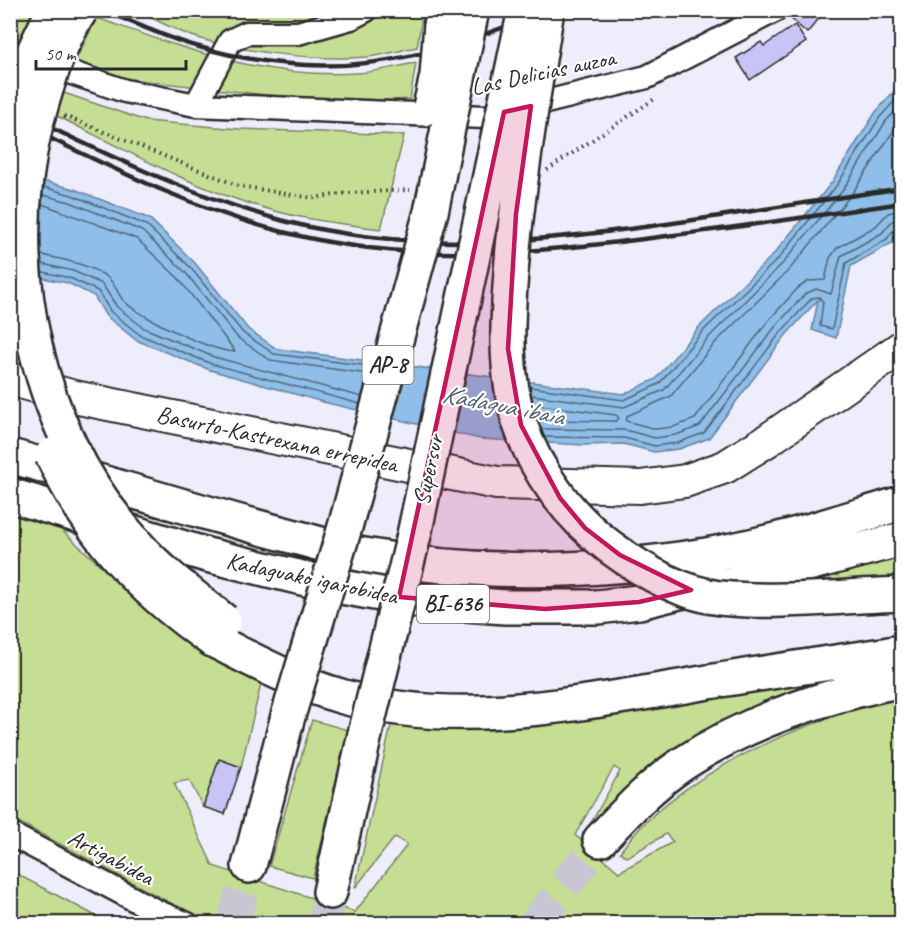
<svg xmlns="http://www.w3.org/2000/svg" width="912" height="934" font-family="Caveat,sans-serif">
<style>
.green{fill:#c5de94;stroke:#788460;stroke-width:1.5}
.water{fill:#8ebee9;stroke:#66839d;stroke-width:1.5}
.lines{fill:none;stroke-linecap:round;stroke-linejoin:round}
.shore{stroke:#536677;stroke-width:1.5}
.building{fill:#c8c4f6;stroke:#2b2b2b;stroke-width:1.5}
.highway-tunnel{stroke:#c7c6d2;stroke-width:33;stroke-dasharray:33 16;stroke-linecap:butt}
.street-casing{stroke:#2b2b2b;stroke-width:27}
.secondary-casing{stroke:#2b2b2b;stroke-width:36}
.highway-casing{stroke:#2b2b2b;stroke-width:38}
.path{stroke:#2b2b2b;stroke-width:4;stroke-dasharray:1.5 4.5;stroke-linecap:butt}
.street{stroke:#fff;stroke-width:22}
.secondary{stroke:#fff;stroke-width:32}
.highway{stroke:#fff;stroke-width:33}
.rail{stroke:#2b2b2b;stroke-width:4.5}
.highway-bridge-casing{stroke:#2b2b2b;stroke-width:38;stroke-linecap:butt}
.highway-bridge{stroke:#fff;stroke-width:33}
.marked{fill:#c2185b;fill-opacity:0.2;stroke:#c2185b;stroke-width:4.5;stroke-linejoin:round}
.labels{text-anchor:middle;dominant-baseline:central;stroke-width:4.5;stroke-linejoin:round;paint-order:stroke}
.shield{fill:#fff;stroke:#6b6b6b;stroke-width:1.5}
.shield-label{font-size:22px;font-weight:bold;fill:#2b2b2b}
.street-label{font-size:24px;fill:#2b2b2b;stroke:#fff}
.water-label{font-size:26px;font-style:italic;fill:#4e5e6e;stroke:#fff}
</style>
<rect width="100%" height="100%" fill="#eeedfc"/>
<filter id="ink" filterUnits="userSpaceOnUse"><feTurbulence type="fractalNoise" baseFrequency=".0167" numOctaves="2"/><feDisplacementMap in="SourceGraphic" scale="12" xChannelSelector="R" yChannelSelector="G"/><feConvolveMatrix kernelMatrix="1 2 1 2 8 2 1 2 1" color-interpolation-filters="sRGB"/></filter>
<g filter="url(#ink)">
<path class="green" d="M10,11H36L19,41L11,38Z
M135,11H423L417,47C401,50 384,55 367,57C317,61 237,52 189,35C171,28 153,18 135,11Z
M97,18C186,49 262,79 358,73C377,72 397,66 416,63L410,99L336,103L129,79L74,63Z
M61,92L146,121L239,129L404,135L381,229C343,224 305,220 268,209C193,189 122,148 53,114Z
M10,508L47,517L162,621L262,680L241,767L219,760L203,807L189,780L174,783L213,866L355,912L407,845L395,837L355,888L392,721L556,723L883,667L666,760L587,830L620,771L614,767L575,835L619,872L673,842L666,834L627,857L620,852C676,773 809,718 901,698V923H208L11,818Z
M901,554V580L799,583Z
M312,720L348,730L313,878L269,866Z
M11,871L109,923H11Z"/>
<path class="water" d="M901,83V229L892,243L851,266L836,338L812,330L818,300L786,335L709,438L679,449L654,452L624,444L583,445L480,439L323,402L210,370L136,340L106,316L94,296L68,283L11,272L10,172L74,189L150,219L195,263L248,329L277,349L624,394L656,379L699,327L773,255L832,182L875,113Z"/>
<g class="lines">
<path class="shore" d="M902,118L851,195L789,270L715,343L671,396L627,416L626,421L656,429L673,427L695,419L768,321L798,288L809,281L825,280L830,258L837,248L876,226L888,213L902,210
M43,187L72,195L146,225L190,267L243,333L274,354L370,366
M43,195L70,202L142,231L185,272L238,338L270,360L368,374
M42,255C64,260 88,264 107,277C115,283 117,293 123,300C135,315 220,356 235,351L178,278L137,239L42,204
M42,264L73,271L102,284L117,307L144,328L214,357L362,397
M43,272L70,278L98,291L111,312L140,335L212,364L360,404
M530,387L624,400L659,384L703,331L778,259L837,185L880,117L902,93
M531,395L624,407L664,390L709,337L783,263L843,190L886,121L902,104
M533,404L616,415L619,418L616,421L538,420
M541,429L625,430L655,438L676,435L700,426L775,327L805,294L816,289L831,294L841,256L882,233L892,221L902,219
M544,437L624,438L655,446L677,443L704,433L781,332L812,298L819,297L823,302L820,326L832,329L846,263L887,239L895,228L902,226"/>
</g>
<path class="building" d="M795,10H826L807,33L789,17Z
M795,25L806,42L750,80L736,58L761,42L764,46Z
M219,759L241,767L225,814L203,807Z"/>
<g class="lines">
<path class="highway-tunnel" d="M233,924L249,866
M324,924L330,892
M535,924L600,840"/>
<g class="street-casing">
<path id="street" d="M10,52L125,91L196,105L485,117L647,77L776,10
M196,105L230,41L247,33H298L351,18L366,10
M10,834L158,912L187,924"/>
</g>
<g class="secondary-casing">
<path id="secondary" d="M10,379L74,397L497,483L640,487L685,481L725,467L768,440L902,347"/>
</g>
<g class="highway-casing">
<path id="highway" d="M10,456C102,481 192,510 284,534C311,541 337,549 364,555C477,576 593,573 706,555C773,544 837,522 902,503
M10,495L207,555L331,585L413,600L505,607H598L639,602L679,592L733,584L902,539
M211,639C254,661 297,684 344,697C457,729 577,704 691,685C761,673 831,663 902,652
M600,840C626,812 652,784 684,763C748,721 827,695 902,680
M249,866L288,716
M330,892L365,734"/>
</g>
<path class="path" d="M64,116L239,186L313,198L348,193L410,190
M547,170L656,98"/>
<use href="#street" class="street"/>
<use href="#secondary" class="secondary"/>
<use href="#highway" class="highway"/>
<path class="rail" d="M103,10C132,22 162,36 192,45C329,85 419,63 547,10
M10,108C99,151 188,195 284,221C418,256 552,241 687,221C758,210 830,199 902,188
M10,119C99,161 188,208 283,232C412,265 530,254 659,237C740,227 821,215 902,203"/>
<g class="highway-bridge-casing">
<path id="highway-bridge" d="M81,10C59,41 46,88 36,124C0,270 37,434 138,546C163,574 195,597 224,621
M547,10C534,90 521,168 513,248C508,307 502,367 520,424C536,473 570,517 610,547C641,570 681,593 720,598C779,604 842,596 902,594
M430,107L437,76L442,10
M10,119C19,81 36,45 54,10
M52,455C90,536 139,588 211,639
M288,716L345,527L431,212L472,10
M365,734L414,535L525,10"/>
</g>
<use href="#highway-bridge" class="highway-bridge"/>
</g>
</g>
<path class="marked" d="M531,106L516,214L508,349L521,425L560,498L585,528L620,555L691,590L639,602L545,609L399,597L504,112Z"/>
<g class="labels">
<g class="shield">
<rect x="362.5" y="346" width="51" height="38" rx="4.5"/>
<rect x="417" y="585" width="72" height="38" rx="4.5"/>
</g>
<g class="shield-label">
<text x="388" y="365">AP-8</text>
<text x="453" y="604">BI-636</text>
</g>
<g class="street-label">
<text transform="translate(543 72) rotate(-12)">Las Delicias auzoa</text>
<text transform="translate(277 439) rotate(12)">Basurto-Kastrexana errepidea</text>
<text transform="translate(428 470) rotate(-78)">Supersur</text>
<text transform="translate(312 578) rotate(12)">Kadaguako igarobidea</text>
<text transform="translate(111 857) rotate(28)">Artigabidea</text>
</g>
<g class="water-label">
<text transform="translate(503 405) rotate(11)">Kadagua ibaia</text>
</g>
</g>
<rect width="912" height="934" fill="none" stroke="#fff" stroke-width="36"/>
<rect x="18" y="18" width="876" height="898" fill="none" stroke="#2b2b2b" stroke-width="2" filter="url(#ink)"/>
<path d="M36 60v9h150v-9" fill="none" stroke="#2b2b2b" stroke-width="3"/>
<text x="45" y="60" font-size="18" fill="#2b2b2b" stroke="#ffffff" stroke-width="4.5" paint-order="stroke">50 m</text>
</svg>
